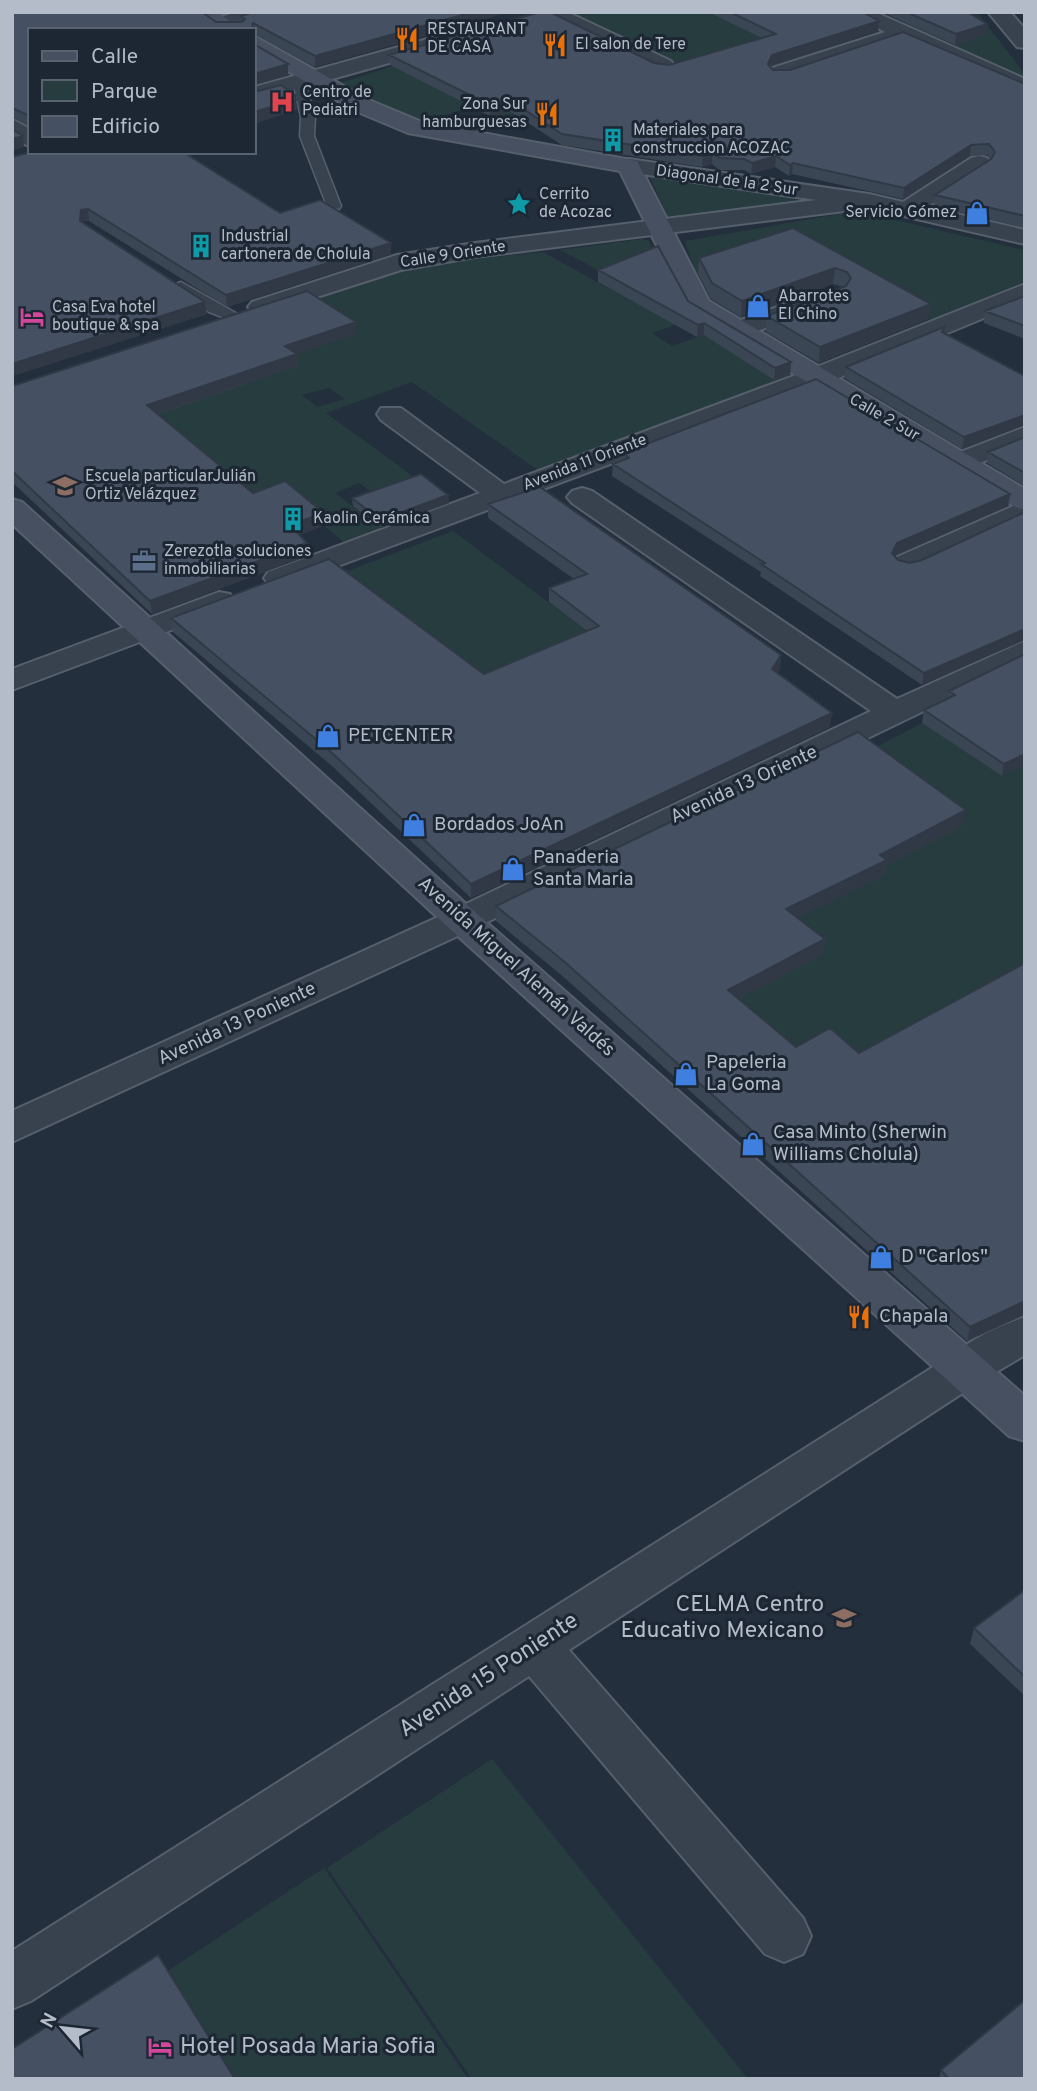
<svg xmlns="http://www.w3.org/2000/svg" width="1037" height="2091" font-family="Overpass,sans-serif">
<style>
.green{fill:#263c3f;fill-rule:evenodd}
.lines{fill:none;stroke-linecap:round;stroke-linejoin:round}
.service-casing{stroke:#565f6c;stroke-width:3}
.minor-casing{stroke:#565f6c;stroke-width:4}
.tertiary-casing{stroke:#565f6c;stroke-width:4}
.secondary-casing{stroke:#565f6c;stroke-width:4}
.service{fill:#38414e;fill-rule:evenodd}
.minor{fill:#38414e;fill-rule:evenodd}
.tertiary{fill:#38414e;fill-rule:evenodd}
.secondary{fill:#465061;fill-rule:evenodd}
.wall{fill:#3b4654}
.shaded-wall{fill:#303945}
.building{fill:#455162;stroke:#303945;stroke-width:2}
.labels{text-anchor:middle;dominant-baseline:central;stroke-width:6;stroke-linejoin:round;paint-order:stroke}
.far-poi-label{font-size:16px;fill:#b4bcc9;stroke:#1d2633;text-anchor:start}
.far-street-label{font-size:16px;fill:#b4bcc9;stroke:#1d2633}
.poi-label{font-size:19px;fill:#b4bcc9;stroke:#1d2633;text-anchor:start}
.street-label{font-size:19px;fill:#b4bcc9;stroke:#1d2633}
.near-poi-label{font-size:23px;fill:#b4bcc9;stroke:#1d2633;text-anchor:end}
.near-street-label{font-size:23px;fill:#b4bcc9;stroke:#1d2633}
</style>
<rect width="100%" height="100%" fill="#242f3e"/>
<path class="green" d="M583,12H708L776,44L759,58L777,68L762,72L687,71L571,15Z
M939,12H977L1025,74V83L949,47L985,35L974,27L932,39L897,25Z
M393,66L531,114L502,122L472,107L418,124L395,116L337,84Z
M650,177L793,198L798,203L671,225Z
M857,211L1025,250V281L932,321L887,297L772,249L696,274L685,241Z
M642,239L649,241L654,252L600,271L560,250Z
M543,252L635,303L696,318L652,333L672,346L715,331L786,377L542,473L412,382L326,413L421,482L397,491L428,515L413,522L359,483L335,493L385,531L348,546L286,493L253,505L148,417L288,357L356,334L290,307L416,265ZM329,388L345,399L318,407L301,395Z
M453,531L599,640L560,748L334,576Z
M922,723L1002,776L1025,765V977L858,1068L794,1062L727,1005L822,954L785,924L865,753Z
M492,1759L748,2079H472L327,1868Z
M324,1868L468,2079H227L163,1974Z"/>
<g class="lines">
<g class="service-casing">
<path id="service" d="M299,78L305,82L315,117L314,136L341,206L339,209L327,206L300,136L301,117L293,82Z
M492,118L499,122L497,125L450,139L443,135Z
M181,282L241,316L233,321L209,312L176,290V284Z"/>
</g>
<g class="minor-casing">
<path id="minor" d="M237,12H271L268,16L221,29L211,23L214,19Z
M540,12H567L671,61L674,66L663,72L655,71Z
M847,12H875L1025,79V94L902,40L788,78H772L769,73L772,68L885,32Z
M988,12H1010L1025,29V48L1017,47Z
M438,36L449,42L446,47L254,101V87Z
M12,119L30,129V147L12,137Z
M979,156L987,158L991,163L987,168L927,207L1025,230V244L869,208L475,257L401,270L261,315L252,312L248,307L252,302L397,255L475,243L816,200L621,171L617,166L621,161L629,159L869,194L903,202L971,158Z
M1025,284V301L824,384L290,584L279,587L268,584L264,578L268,572L480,493L381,420L377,414L381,408H401L504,484L804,372Z
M816,293L825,296L829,301L825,306L736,339L727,337L723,331L727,325Z
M1025,427V445L960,471L950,468L946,462L950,456Z
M582,488L592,491L897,699L1025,641V662L475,928L12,1142V1111L449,912L871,711L572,503L567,497L572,491Z
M1025,501V521L919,569L908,572L897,569L893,563L897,557Z
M219,592L230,594L234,601L230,608L12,690V669Z
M965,1351L981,1357L987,1369L981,1381L569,1650L803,1918L811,1936L803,1954L784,1962L765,1954L529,1676L31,2001L12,2009V1951L949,1357Z"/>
</g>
<g class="tertiary-casing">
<path id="tertiary" d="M1025,1317V1355L981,1381L965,1387L949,1381L943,1369C956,1344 999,1326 1025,1317Z"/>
</g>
<g class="secondary-casing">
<path id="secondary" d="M192,12H217L243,30H218Z
M254,36L369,100L422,122L637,161L709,301L1025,489V510L1015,507L689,311L620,171L408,133L353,110L254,51Z
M12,499L22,502L475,912L1025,1396V1441L1009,1436L449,928L12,524Z"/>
</g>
<use href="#service" class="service"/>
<use href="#minor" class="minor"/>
<use href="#tertiary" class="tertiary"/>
<use href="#secondary" class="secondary"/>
</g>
<path class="wall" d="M12,12L242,22L241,16L509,12L315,67L254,34V30H30V126L12,118Z
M708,12H863L879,21L878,31L771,66L770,67L773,70L1025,84V228L934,206L935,195L990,159L988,155L970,156L903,199L792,174L789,176L775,167L751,174L744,170H719L712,164L702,167L562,145L511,112L490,116L390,65L389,55L654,63L669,65L762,38Z
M882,12H968L987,24L985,35L955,45Z
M12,157L280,213L391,243V254L227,307L89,221H82L207,314L12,376Z
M793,228L929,319L819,363L766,332L767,316L843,287L833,284L741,317L711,299L698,274L699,258Z
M598,270L688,301L791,362L790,375L774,380L704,335L697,337L598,282Z
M1025,296V339L984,323L985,311Z
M943,333L1025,376L962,449L844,378L846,367Z
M356,334L297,354L298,366L158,414L253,493L324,513L325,525L299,535L307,543L308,556L152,614L12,482V386Z
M1025,437V486L987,463L988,452Z
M623,453L1010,494L1008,506L896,555L895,556L898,560L910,563L922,560L1025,512L922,685L760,576L761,572L612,476L613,464L623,460Z
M448,495L449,503L381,528L353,506L352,498Z
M488,504L781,655L780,669L777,673L830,727L471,898L332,766L173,632L171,618L484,674L587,631L549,602V588L574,579L488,518Z
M1025,654V765L1002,776L922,723L924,710L948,698L949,691Z
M963,825L886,866L885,875L797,918L825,939L823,954L738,999L796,1047L859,1053L1025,963V1316L1024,1315L967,1341L566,979L496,921V906Z
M1025,1590V1696L970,1644L974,1628Z
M941,2070L1025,2079H939Z"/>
<path class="shaded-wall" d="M473,12H509L315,67V56Z
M879,21L878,31L771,66L767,74L768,64L772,55Z
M987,24L985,35L955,45L956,34Z
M288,64V75L254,85V74Z
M296,100L297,110L254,124V112Z
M511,101V112L490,116V105Z
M23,136L24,147L12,151V139Z
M971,145L970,156L903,199L904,188Z
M712,153V164L702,167L703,156Z
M776,156L775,167L751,174L752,163Z
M793,163L792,174L789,176L790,165Z
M88,209L89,221H82V232L80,221L81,210Z
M391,243V254L227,307L226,295Z
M835,268L833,284L741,317L742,301Z
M205,302L207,314L12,376V364Z
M931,304L929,319L819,363L820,347Z
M356,322V334L297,354L298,366L148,417L147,405L285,346Z
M704,323V335L697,337L698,325Z
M791,362L790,375L774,380L775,368Z
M1025,415V425L962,449L964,437Z
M1010,494L1008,506L896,555L891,564L892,553L897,543Z
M448,495L449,503L381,528L380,520Z
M324,513L325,525L291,538L290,525Z
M307,543L308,556L152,614L150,601Z
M1025,629V640L922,685L924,673Z
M781,655L780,669L770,683L772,669Z
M832,713L830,727L471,898V884Z
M1025,754V765L1002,776L1004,764Z
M966,810L963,825L886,866L885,875L785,924L786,909L880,855Z
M825,939L823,954L727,1005L728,990Z
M1025,1301L1024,1315L967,1341L970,1327Z"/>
<path class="building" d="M12,12H202L216,22H242L245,19L241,16L253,12H473L315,56L253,23L252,30H30V117V116L12,108Z
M540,12H550L654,63L669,65L776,34L730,12H863L879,21L772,55L768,64L773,70H790L903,32L1025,84V216L935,195L991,159L995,152L989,144L971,145L904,188L793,163L790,165L776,156L752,163L744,159L720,158L712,153L703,156L562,134L511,101L490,105L389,55Z
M906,12H968L987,24L956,34Z
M254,44L288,64L254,74Z
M281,85L295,95L296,100L254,112V92Z
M12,129L23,136L12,139Z
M31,152H183L280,213L320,200L391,243L226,295L88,209L81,210L80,221L205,302L12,364V157Z
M793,228L931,304L820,347L767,316L846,286L851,278L847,272L835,268L742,301L712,283L699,258Z
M658,246L688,301L791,362L775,368L704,323L698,325L598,270Z
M307,291L356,322L285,346L297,354L147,405L253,493L285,481L324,513L290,525L307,543L150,601L12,471V386Z
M1025,296V326L985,311Z
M944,327L942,332L1025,376V415L964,437L846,367Z
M816,379L1010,494L897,543L892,553L898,560L910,563L922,560L1025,512V629L924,673L761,564L765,563L613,464L629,458L623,453Z
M1025,437V473L988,452Z
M421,474L448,495L380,520L352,498Z
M540,487L781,655L772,669L832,713L471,884L331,752L171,618L329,559L484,674L599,626L549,588L587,574L488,504Z
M1025,654V754L1004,764L924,710L955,695L949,691Z
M858,732L966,810L880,855L887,860L786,909L825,939L728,990L796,1047L830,1028L859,1053L1025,963V1301L970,1327L567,964L496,906Z
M1025,1590V1677L974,1628Z
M158,1955L235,2079H12V2049Z
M1025,2000V2079H949L941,2070Z"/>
<defs>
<g id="restaurant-bare" transform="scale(1.89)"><path d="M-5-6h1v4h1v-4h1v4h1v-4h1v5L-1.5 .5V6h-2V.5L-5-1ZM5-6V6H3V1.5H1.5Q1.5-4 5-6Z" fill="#e8710a" stroke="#1d2633" stroke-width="2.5" paint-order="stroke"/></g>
<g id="hospital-bare" transform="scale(1.89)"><path d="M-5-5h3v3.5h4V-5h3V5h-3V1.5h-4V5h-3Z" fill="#e0444e" stroke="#1d2633" stroke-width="2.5" paint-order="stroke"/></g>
<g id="building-bare" transform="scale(1.89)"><path d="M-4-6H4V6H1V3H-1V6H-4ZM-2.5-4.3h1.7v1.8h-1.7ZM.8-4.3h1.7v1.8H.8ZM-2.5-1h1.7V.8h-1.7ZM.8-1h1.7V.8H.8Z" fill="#0f9aa8" stroke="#1d2633" stroke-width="2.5" paint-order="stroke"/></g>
<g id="sight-bare" transform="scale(1.89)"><path d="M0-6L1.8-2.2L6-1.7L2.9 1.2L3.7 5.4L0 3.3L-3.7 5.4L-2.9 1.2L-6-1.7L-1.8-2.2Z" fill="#0f9aa8" stroke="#1d2633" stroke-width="2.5" paint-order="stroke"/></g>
<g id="shop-bare" transform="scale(1.89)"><path d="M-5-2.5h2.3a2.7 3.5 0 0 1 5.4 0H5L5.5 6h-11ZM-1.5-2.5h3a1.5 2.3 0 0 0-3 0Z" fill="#3f7fe0" stroke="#1d2633" stroke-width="2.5" paint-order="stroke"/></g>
<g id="hotel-bare" transform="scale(1.89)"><path d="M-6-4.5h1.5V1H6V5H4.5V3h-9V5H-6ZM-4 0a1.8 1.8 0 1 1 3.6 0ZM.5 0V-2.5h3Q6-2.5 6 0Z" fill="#d1479c" stroke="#1d2633" stroke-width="2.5" paint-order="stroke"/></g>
<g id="school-bare" transform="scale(1.89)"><path d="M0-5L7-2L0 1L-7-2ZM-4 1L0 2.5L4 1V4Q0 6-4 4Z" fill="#8d6e63" stroke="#1d2633" stroke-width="2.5" paint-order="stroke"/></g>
<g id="office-bare" transform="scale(1.89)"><path d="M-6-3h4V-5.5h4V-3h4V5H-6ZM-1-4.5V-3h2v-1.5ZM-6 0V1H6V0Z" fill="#5c6f8a" stroke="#1d2633" stroke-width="2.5" paint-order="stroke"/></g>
</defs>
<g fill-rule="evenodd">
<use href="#restaurant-bare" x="407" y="39"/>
<use href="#restaurant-bare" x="555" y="45"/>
<use href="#hospital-bare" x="282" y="102"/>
<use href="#restaurant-bare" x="547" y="114"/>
<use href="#building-bare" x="613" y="140"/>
<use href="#sight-bare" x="519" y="204"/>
<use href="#shop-bare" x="977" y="213"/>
<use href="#building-bare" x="201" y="246"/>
<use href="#shop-bare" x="758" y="306"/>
<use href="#hotel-bare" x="32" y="317"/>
<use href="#school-bare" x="65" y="486"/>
<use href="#building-bare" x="293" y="519"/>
<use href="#office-bare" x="144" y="561"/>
<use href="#shop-bare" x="328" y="736"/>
<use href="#shop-bare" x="414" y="825"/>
<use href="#shop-bare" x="513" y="869"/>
<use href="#shop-bare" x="686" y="1074"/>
<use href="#shop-bare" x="753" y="1144"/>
<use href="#shop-bare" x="881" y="1257"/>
<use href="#restaurant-bare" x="859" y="1317"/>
<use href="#school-bare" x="844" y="1618"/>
<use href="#hotel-bare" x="160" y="2047"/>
</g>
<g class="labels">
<g class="far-poi-label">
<text x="427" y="30">RESTAURANT<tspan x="427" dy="18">DE CASA</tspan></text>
<text x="575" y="45">El salon de Tere</text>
<text x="302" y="93">Centro de<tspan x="302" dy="18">Pediatri</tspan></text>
<text x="527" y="105" text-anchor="end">Zona Sur<tspan x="527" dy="18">hamburguesas</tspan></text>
<text x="633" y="131">Materiales para<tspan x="633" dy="18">construccion ACOZAC</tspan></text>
<text x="539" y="195">Cerrito<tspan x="539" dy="18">de Acozac</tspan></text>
<text x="957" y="213" text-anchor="end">Servicio Gómez</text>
<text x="221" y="237">Industrial<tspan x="221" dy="18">cartonera de Cholula</tspan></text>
<text x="778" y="297">Abarrotes<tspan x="778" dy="18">El Chino</tspan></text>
<text x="52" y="308">Casa Eva hotel<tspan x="52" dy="18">boutique &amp; spa</tspan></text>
<text x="85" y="477">Escuela particularJulián<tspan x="85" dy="18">Ortiz Velázquez</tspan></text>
<text x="313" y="519">Kaolin Cerámica</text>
<text x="164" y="552">Zerezotla soluciones<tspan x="164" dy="18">inmobiliarias</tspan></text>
</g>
<g class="far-street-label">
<text transform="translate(727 181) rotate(8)">Diagonal de la 2 Sur</text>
<text transform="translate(453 255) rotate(-9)">Calle 9 Oriente</text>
<text transform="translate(884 418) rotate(30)">Calle 2 Sur</text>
<text transform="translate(585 463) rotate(-21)">Avenida 11 Oriente</text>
</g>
<g class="poi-label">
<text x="348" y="736">PETCENTER</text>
<text x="434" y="825">Bordados JoAn</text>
<text x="533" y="858">Panaderia<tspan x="533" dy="22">Santa Maria</tspan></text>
<text x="706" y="1063">Papeleria<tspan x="706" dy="22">La Goma</tspan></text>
<text x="773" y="1133">Casa Minto (Sherwin<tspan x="773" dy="22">Williams Cholula)</tspan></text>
<text x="901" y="1257">D "Carlos"</text>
<text x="879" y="1317">Chapala</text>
</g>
<g class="street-label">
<text transform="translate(744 785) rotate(-25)">Avenida 13 Oriente</text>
<text transform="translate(516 967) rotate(42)">Avenida Miguel Alemán Valdés</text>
<text transform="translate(237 1024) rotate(-25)">Avenida 13 Poniente</text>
</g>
<g class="near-poi-label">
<text x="824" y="1605">CELMA Centro<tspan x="824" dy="26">Educativo Mexicano</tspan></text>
<text x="180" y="2047" text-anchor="start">Hotel Posada Maria Sofia</text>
</g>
<g class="near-street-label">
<text transform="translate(489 1676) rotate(-33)">Avenida 15 Poniente</text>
</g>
</g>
<rect width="1037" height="2091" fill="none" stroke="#b4bcc9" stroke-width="28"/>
<rect x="28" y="28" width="228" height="126" fill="#1d2633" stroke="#59626f" stroke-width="2"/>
<rect x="42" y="51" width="35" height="10" fill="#465061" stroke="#59626f" stroke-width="2"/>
<text x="91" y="63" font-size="21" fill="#b4bcc9">Calle</text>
<rect x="42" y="80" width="35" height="21" fill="#263c3f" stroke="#59626f" stroke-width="2"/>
<text x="91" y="98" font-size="21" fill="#b4bcc9">Parque</text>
<rect x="42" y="116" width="35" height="21" fill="#455162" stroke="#59626f" stroke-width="2"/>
<text x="91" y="133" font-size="21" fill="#b4bcc9">Edificio</text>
<g transform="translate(63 2028) rotate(298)" stroke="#1d2633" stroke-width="5" paint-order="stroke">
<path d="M0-5L12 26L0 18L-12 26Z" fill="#b4bcc9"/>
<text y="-10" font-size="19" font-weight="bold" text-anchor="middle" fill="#b4bcc9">N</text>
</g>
</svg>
